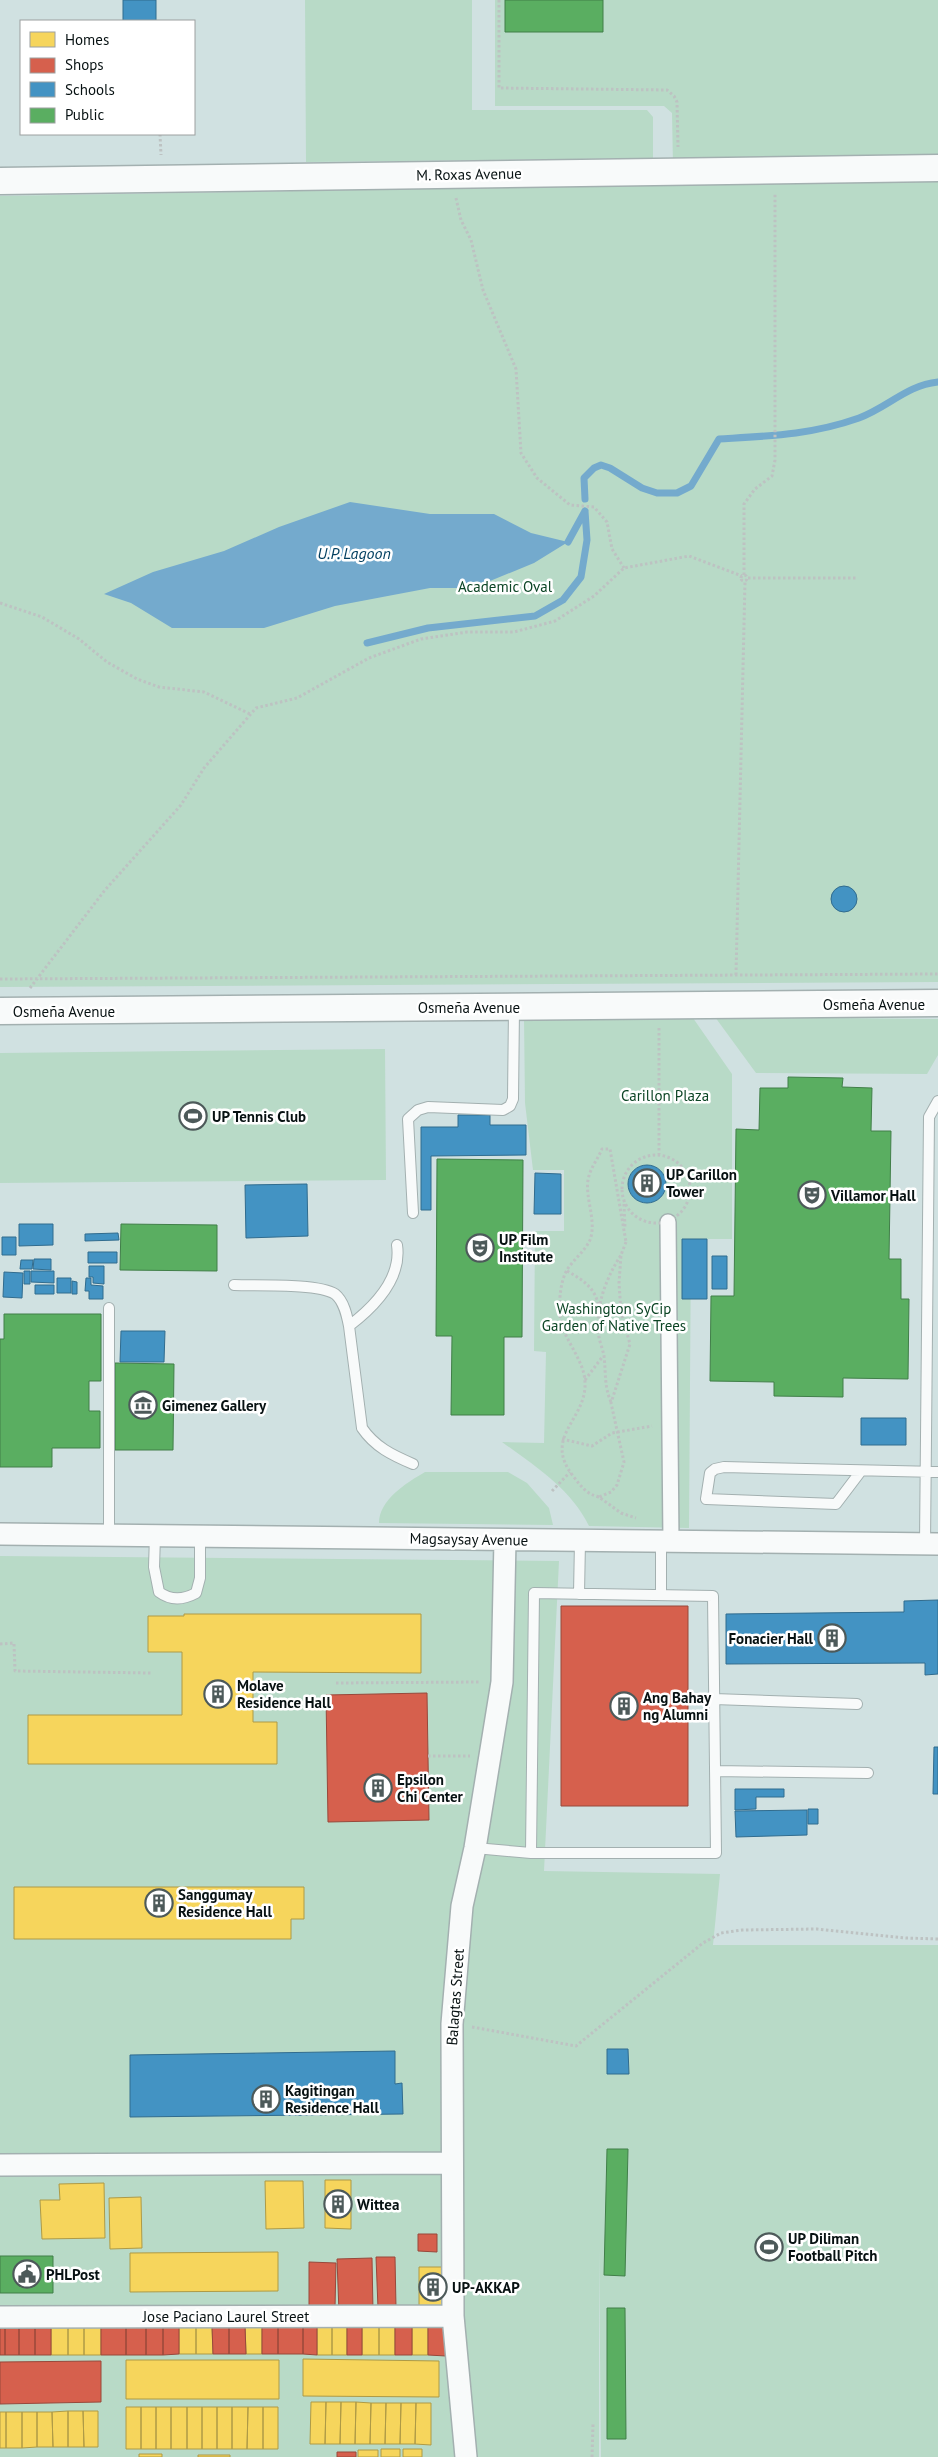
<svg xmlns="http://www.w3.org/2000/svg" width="938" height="2457" font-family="'PT Sans',sans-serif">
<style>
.green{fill:#b8dac7}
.water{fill:#74aacd}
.homes{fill:#f6d55c;stroke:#ae9a46}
.shops{fill:#d6604d;stroke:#98483b}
.schools{fill:#4393c3;stroke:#316c8e}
.public{fill:#5aae61;stroke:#417f49}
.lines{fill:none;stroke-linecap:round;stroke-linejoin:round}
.stream{stroke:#74aacd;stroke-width:7}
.service-casing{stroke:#a3b0b0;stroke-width:12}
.pedestrian-casing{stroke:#a3b0b0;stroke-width:18}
.minor-casing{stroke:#a3b0b0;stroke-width:24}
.tertiary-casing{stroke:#a3b0b0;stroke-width:29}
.path{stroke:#bdc2c2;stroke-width:3;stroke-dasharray:2.5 2.5;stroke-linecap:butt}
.service{stroke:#f8fafa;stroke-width:10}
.pedestrian{stroke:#f8fafa;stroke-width:15}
.minor{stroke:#f8fafa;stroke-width:21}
.tertiary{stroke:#f8fafa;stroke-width:26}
.labels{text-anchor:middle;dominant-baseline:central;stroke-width:5;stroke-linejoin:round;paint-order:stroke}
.street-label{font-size:15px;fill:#071112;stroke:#fff}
.park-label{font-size:15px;fill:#0c4525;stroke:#fff}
.poi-label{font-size:15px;font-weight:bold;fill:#071112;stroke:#fff;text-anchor:start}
.water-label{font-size:16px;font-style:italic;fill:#013e5f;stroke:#fff}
</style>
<rect width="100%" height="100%" fill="#d0e1e1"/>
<path class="green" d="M305,0H472V110H647L653,117V158L306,162Z
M495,0H938V163L673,166L672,113L664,106H495Z
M938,180V982L0,987V196Z
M715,1017L938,1019V1055L927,1074L756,1073Z
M524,1018H693L732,1074V1239H691L689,1528L589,1526C571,1489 535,1466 502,1442L544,1443L546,1352L534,1351L535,1231H564V1170H533L525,1103Z
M385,1049L386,1180L0,1183V1053Z
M425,1472H508L527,1483L549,1508L553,1525L379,1523C379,1500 406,1483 425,1472Z
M0,1556L559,1561L544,1871L720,1874L713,1945H938V2457H601L599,2249V2457H0Z"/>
<path class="water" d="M350,502L430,514H494L531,533L568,542L534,563L473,588H430L335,606L264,628H172L131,603L104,594L153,572L224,551L279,527Z"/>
<path class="homes" d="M184,1614H421V1673L253,1672V1722H277V1764H28V1715H182V1652H148V1616H184Z
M14,1887H304V1919H291V1939H14Z
M325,2180H351V2229L325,2228Z
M265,2181H303L304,2228L266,2229Z
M104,2183L105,2238L42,2239L40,2200H60L59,2184Z
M141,2197L142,2248L110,2249L109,2198Z
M278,2252V2291L130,2292V2253Z
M419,2267H446V2308L419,2307Z
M51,2326H68V2355H51Z
M68,2326H84V2355H68Z
M84,2326H101V2355H84Z
M179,2326H196V2354H179Z
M196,2326H212L213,2354H196Z
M245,2326H262V2354H246Z
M317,2326H332V2355H317Z
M332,2326H347V2355H332Z
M362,2326H379V2355H362Z
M379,2326H395V2355H379Z
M412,2326H428V2355H412Z
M303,2359L439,2361V2397L303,2396Z
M126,2360H279V2399H126Z
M311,2402H326L325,2444H310Z
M326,2402H341L340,2444H325Z
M341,2402H356L355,2444H340Z
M356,2402L371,2403L370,2444H355Z
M371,2403H386L385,2444H370Z
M386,2403H401L400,2444H385Z
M401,2403H416L415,2444H400Z
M416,2403H431V2445L415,2444Z
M126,2407H141V2449H126Z
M141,2407H156V2449H141Z
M156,2407H171V2449H156Z
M171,2407H187V2449H171Z
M187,2407H202V2449H187Z
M202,2407H217V2449H202Z
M217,2407H232V2449H217Z
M232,2407H248L247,2449H232Z
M248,2407H263V2449H247Z
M263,2407H278V2449H263Z
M68,2411V2447H53L52,2412Z
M68,2411H83L84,2447H68Z
M83,2411H98V2447H84Z
M0,2412H6V2448H0Z
M6,2412H22V2448H6Z
M22,2412H37V2447L22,2448Z
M37,2412H52L53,2447H37Z
M381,2449H400V2457H381Z
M403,2449H422V2457H403Z
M358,2450H378V2457H358Z
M139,2454H162V2457H139Z
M198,2455H230V2457H198Z"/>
<path class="shops" d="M561,1606H688V1806H561Z
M427,1693L429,1820L328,1822L326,1695Z
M418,2234H437V2252L418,2251Z
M376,2257H395L396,2308H378Z
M372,2258L373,2311L339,2312L337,2259Z
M309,2262L336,2263L335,2308L309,2307Z
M0,2326L5,2327V2355H0Z
M19,2326H35V2355H19Z
M19,2326V2355H5V2327Z
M35,2326H51V2355H35Z
M101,2326H126V2355H101Z
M126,2326H146V2355H126Z
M146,2326H163V2355H146Z
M163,2326H179V2354L163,2355Z
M212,2326H229V2354H213Z
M229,2326H245L246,2354H229Z
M262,2326H278V2354H262Z
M278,2326H303V2354H278Z
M303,2326H317V2355L303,2354Z
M347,2326H362V2355H347Z
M395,2326H412V2355H395Z
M428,2326H446V2356L428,2355Z
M101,2361V2402L0,2404V2362Z
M337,2452H356V2457H337Z"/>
<path class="schools" d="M123,0H156V21H123Z
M831 899a13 13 0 1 1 26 0a13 13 0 1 1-26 0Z
M458,1115H490V1125H526V1155L431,1156V1210H421V1127H458Z
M628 1184a19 19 0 1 1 38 0a19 19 0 1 1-38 0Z
M535,1173L561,1174V1214H534Z
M307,1184L308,1236L246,1238L245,1185Z
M19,1224H53V1245L19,1246Z
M118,1233L119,1240L85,1241V1234Z
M2,1237H16V1255H2Z
M682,1239H707V1299H682Z
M88,1252H117V1263H88Z
M712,1256H727V1289H712Z
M34,1259H51V1270L33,1269Z
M21,1260H33L32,1269H20Z
M89,1266H104V1284L93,1283V1277H89Z
M24,1271H30V1284H24Z
M31,1271H54V1283L31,1282Z
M4,1272L23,1273L22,1298L3,1297Z
M57,1278H71V1293H57Z
M86,1278H91V1285L103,1286V1299H89V1291H85Z
M72,1281L77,1282V1294H72Z
M35,1285H54V1294H35Z
M121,1331H165L164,1362H120Z
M861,1418H906V1445H861Z
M938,1600V1674L925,1675V1663L726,1664V1614L904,1612V1601Z
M934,1747H938V1794H933Z
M735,1789H784V1797H756V1809L735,1810Z
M808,1809H818V1824H808Z
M807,1810V1835L736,1837L735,1811Z
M607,2049H628L629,2074H607Z
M395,2051V2084L402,2083L403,2114L130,2117V2055Z"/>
<path class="public" d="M505,0H603V32H505Z
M788,1077L843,1078L842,1087L872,1088L871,1131H891L889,1259H901V1299H909L908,1379L843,1378V1397L774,1396V1382L710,1381L711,1296H734L736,1129L759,1130L760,1088H788Z
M437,1159L523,1160L522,1337H504V1415H451L452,1336H436Z
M121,1224L217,1225V1271L120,1270Z
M4,1314H101V1381H89V1411H100V1448H52V1467H0V1339H4Z
M115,1363L174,1364L173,1450H115Z
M607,2149H628L625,2276L604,2275Z
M0,2256H53V2293H0Z
M607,2308H625L626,2439H607Z"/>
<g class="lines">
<path class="stream" d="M585,499L584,478L594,468L601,465L610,468L642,488L657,493H677L691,486L719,439C769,436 811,435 859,418C887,408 907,385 938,382
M568,542L585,511
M367,643L428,628L535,616L563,600L581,577L587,540L585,511"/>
<g class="service-casing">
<path id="service" d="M413,1213L408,1119L418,1110L428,1107L503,1110L510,1106L513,1099L514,1008
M234,1285C256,1286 318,1283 335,1294C344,1301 347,1316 349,1326L362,1428C375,1447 392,1455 413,1464
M349,1326C374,1307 402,1279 397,1245
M861,1471L836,1504L706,1499L710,1473L715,1469L724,1467L938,1472
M109,1535V1308
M155,1536L154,1567L159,1592C171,1601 183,1600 196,1593L200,1578V1536
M925,1544L929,1117L938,1101
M534,1593L713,1596L716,1853H531Z
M579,1594L580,1541
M661,1595V1542
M714,1699L857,1704
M715,1771L868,1773
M475,1848L531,1853"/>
</g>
<g class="pedestrian-casing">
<path id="pedestrian" d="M668,1222L671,1542"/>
</g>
<g class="minor-casing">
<path id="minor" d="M0,1534L938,1544
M0,2165L451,2163
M0,2317L453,2316
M466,2457L453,2316L452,2024L462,1906L475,1848L502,1682L505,1540"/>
</g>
<g class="tertiary-casing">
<path id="tertiary" d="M0,181L938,168
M0,1011L938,1003"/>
</g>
<path class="path" d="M499,0V88L667,90L674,96L677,102L678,147
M160,134L161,155
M456,198L461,220L471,240L483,290L516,369L521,453L537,478L570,505L594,507L607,522L612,549L624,568
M744,575V504L755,489L772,476L775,460V193
M741 578a3 3 0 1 1 6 0a3 3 0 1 1-6 0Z
M748,578H856
M0,603L42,617L79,639L107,662L137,679L159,687L204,692L250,714
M736,975L745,581
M0,979L938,974
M30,988L105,890L181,805L204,768L256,708L297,698L369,658L421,639L467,632H514L555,621L594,596L624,568L689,556L742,576
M659,1028V1154
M622 1189a34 34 0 1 1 68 0a34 34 0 1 1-68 0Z
M624,1204L625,1228
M626,1242L621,1255L619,1283L621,1312L630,1344L611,1403L624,1462L617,1485L611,1492L599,1497L621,1513L636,1518
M567,1271C583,1280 596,1288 599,1308
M585,1380L603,1356
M611,1402C604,1386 606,1373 604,1356C603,1350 600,1343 599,1337C595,1307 605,1280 621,1255
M562,1439L592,1446L612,1433L652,1426
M552,1491L570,1472
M599,1497C586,1494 581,1486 573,1476C542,1436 587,1420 585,1382C584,1358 562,1339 560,1315C559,1301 560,1282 567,1270C573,1260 585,1251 590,1240C597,1221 585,1199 588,1180C590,1168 598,1159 602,1149H610L626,1242
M0,1644L14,1643L15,1671L151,1673
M336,1683L481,1682
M428,1756H470
M472,2027L576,2046L703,1943L721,1933L742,1930L817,1929L906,1938L938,1939
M592,2457L593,2424"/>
<use href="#service" class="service"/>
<use href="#pedestrian" class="pedestrian"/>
<use href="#minor" class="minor"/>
<use href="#tertiary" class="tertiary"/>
</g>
<defs>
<g id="stadium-ring" transform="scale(1.4375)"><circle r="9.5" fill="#fff" stroke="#4d5a5a" stroke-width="1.5"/><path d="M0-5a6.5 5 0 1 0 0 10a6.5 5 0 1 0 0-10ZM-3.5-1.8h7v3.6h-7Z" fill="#4d5a5a"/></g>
<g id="building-ring" transform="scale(1.4375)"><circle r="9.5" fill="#fff" stroke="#4d5a5a" stroke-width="1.5"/><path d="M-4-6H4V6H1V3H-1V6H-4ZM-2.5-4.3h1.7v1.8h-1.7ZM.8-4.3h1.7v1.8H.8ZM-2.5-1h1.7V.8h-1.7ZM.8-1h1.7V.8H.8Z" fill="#4d5a5a"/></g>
<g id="theatre-ring" transform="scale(1.4375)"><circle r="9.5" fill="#fff" stroke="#4d5a5a" stroke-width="1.5"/><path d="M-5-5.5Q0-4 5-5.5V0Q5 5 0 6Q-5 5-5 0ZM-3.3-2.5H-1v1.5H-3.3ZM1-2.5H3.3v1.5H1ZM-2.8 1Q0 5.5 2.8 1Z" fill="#4d5a5a"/></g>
<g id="museum-ring" transform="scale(1.4375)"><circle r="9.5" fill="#fff" stroke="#4d5a5a" stroke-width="1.5"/><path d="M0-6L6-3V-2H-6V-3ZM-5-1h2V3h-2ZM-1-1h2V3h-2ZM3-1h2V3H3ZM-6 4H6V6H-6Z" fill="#4d5a5a"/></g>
<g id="civic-ring" transform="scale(1.4375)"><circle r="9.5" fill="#fff" stroke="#4d5a5a" stroke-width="1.5"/><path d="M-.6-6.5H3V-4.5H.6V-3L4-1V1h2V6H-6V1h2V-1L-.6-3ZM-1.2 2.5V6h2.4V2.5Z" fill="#4d5a5a"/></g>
</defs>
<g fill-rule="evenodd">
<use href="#stadium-ring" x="193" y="1116"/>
<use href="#building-ring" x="647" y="1183"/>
<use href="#theatre-ring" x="812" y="1195"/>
<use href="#theatre-ring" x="480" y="1248"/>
<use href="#museum-ring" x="143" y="1405"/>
<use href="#building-ring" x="832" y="1638"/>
<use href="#building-ring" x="218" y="1694"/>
<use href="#building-ring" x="624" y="1706"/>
<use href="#building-ring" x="378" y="1788"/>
<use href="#building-ring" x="159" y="1903"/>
<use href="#building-ring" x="266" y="2099"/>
<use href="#building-ring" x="338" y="2204"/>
<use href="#stadium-ring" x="769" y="2247"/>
<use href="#civic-ring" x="27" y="2274"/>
<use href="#building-ring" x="433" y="2287"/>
</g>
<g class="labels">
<g class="street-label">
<text transform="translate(469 174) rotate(-1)">M. Roxas Avenue</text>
<text x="874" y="1004">Osmeña Avenue</text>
<text x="469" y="1007">Osmeña Avenue</text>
<text x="64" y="1011">Osmeña Avenue</text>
<text transform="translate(469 1539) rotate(1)">Magsaysay Avenue</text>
<text transform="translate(455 1997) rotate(-86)">Balagtas Street</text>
<text x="226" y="2316">Jose Paciano Laurel Street</text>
</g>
<g class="park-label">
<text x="505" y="586">Academic Oval</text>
<text x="665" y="1095">Carillon Plaza</text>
<text x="614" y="1308">Washington SyCip<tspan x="614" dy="17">Garden of Native Trees</tspan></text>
</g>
<g class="poi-label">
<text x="212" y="1116">UP Tennis Club</text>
<text x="666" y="1174">UP Carillon<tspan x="666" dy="17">Tower</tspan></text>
<text x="831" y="1195">Villamor Hall</text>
<text x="499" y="1239">UP Film<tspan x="499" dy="17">Institute</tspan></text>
<text x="162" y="1405">Gimenez Gallery</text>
<text x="813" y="1638" text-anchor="end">Fonacier Hall</text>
<text x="237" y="1685">Molave<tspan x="237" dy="17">Residence Hall</tspan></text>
<text x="643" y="1697">Ang Bahay<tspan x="643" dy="17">ng Alumni</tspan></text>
<text x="397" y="1779">Epsilon<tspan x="397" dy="17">Chi Center</tspan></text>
<text x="178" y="1894">Sanggumay<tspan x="178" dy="17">Residence Hall</tspan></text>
<text x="285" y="2090">Kagitingan<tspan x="285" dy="17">Residence Hall</tspan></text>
<text x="357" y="2204">Wittea</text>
<text x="788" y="2238">UP Diliman<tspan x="788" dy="17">Football Pitch</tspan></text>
<text x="46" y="2274">PHLPost</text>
<text x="452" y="2287">UP-AKKAP</text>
</g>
<g class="water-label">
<text x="354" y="553">U.P. Lagoon</text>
</g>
</g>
<rect x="20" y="20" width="175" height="115" fill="#ffffff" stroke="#9ca0a0"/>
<rect x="30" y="32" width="25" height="15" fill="#f6d55c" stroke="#9ca0a0"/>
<text x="65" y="45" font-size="15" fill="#071112">Homes</text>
<rect x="30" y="58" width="25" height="15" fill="#d6604d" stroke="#9ca0a0"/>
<text x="65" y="70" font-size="15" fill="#071112">Shops</text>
<rect x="30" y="82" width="25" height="15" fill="#4393c3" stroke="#9ca0a0"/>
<text x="65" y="95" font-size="15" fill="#071112">Schools</text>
<rect x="30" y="108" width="25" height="15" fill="#5aae61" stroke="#9ca0a0"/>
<text x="65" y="120" font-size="15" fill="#071112">Public</text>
</svg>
